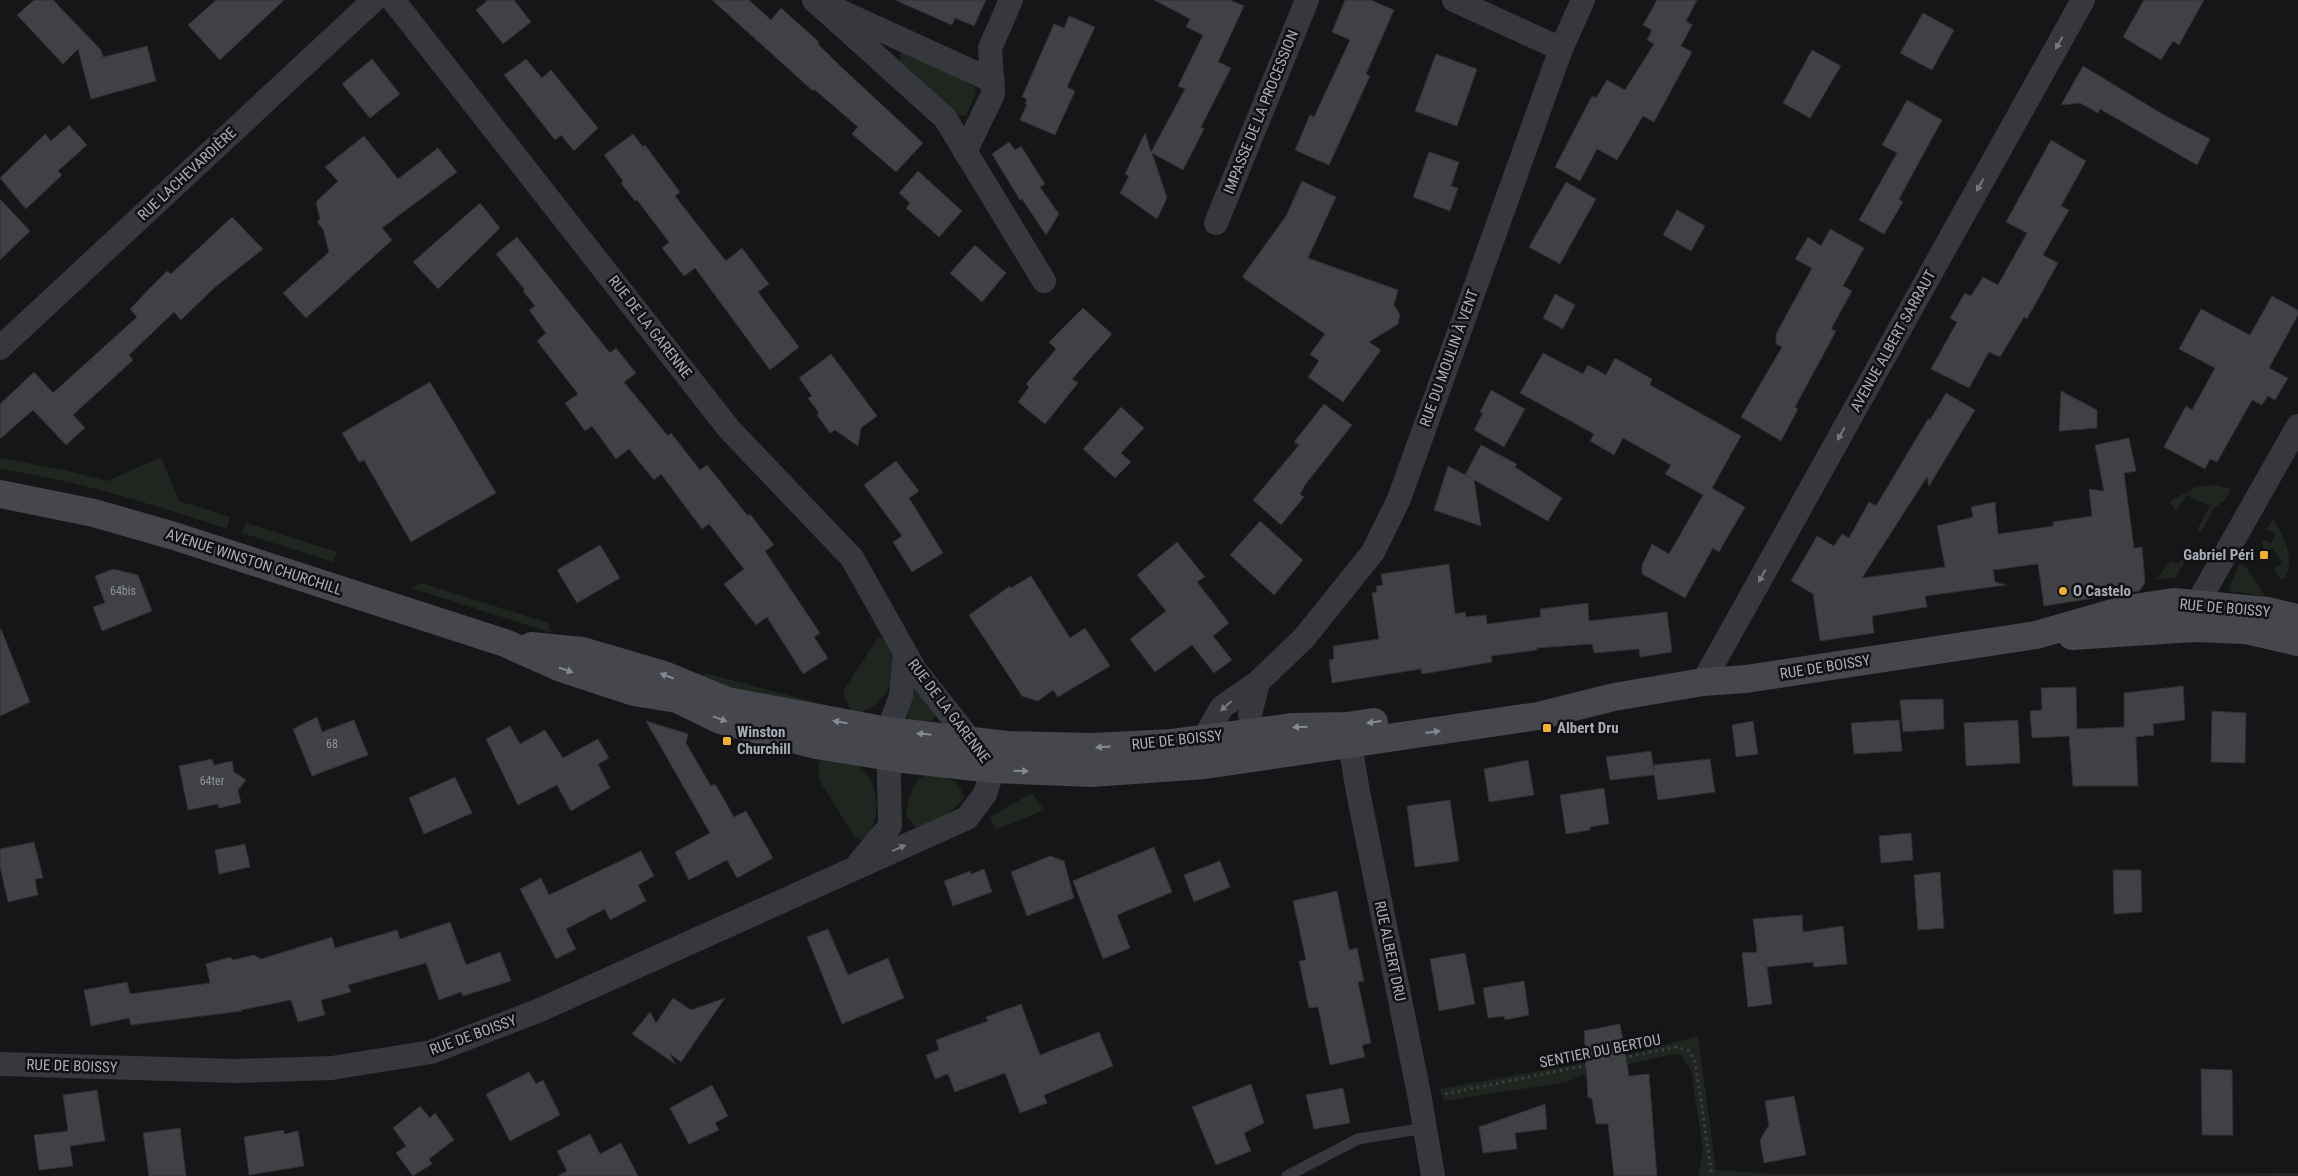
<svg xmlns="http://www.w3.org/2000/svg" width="2298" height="1176" font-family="'Roboto Condensed',sans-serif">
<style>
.green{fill:#1e261f}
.building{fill:#404145;stroke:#303034}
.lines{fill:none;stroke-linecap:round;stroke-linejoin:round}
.path{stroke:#3d3f44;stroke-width:3;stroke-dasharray:2.5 4;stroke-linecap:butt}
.lane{stroke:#37383d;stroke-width:11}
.street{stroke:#37383d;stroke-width:24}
.secondary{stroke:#45474d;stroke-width:28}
.oneway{fill:#757881}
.oneway2{fill:#858993}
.poi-dot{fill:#f2b134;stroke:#111113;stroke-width:2}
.labels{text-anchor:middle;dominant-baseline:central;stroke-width:5;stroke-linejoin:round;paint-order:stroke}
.number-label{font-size:12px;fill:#8e929b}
.street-label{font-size:15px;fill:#a8adb8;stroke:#111113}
.poi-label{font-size:15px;font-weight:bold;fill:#a8adb8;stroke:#111113;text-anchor:start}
</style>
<rect width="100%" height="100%" fill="#161618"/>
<path class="green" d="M906,52L975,87L976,92L966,116L955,115L900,63V53Z
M161,457L179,501L230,517L227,529C152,504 78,481 0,469V458L64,470L107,481Z
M2216,485L2231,489L2225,500L2214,508L2201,532L2197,530L2210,506L2187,495L2176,511L2169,502L2196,487Z
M2273,519C2284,533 2298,567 2282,580L2274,569L2282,563L2272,548L2265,553L2261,538L2271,543L2276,534L2266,529Z
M246,523L337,552L333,562L242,533Z
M2188,546L2192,548L2176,577L2155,580L2171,561L2178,564Z
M2239,564L2245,566L2264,594L2263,596L2228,591Z
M422,583L548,623L552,633L411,588Z
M878,638H884C905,669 889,708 852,715L843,691Z
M705,673L832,707L756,696L702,680Z
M913,684L937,714C929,726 920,724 908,719L906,709Z
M823,754C836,757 849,759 860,767C882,785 880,821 865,842L855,837L821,783C817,772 818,764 823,754Z
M926,775C945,775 958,778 964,797C957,810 930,826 915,827L906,816C908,800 911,782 926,775Z
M1032,793L1044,810L995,830L990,817Z
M1698,1036L1716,1170L1774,1174L2298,1173V1176H1698L1703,1150L1691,1070L1681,1055L1673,1054L1586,1074L1567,1082L1444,1101L1439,1089L1627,1055Z"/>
<path class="building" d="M34,0H53L101,50L103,57L147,46L156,81L91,99L78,49L63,64L17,15Z
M216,0H284L220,60L188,25Z
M488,0H514L531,22L503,44L476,10Z
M712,0H749L771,20L781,8L819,42L818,44L837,63L923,143L896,172L852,134L858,127L814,89L813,91Z
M895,0H986L974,26L955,18L952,25Z
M1154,0H1230L1244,6L1218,62L1231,68L1201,127L1204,129L1183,170L1152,153L1167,198L1157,219L1120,193L1129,176L1125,174L1145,133L1151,152L1185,89L1178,86L1203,35L1186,27L1190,19Z
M1345,0H1371L1394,10L1366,74L1370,76L1329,165L1295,150L1310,115L1314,117L1350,40L1332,32Z
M1657,0H1697L1686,21L1692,25L1681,46L1692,52L1654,122L1643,116L1617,160L1597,149L1580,181L1555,167L1592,96L1596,98L1607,80L1625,90L1654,44L1647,40L1652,30L1643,25Z
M2144,0H2204L2179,45L2173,41L2161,60L2123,37Z
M1923,13L1954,30L1932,70L1900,53Z
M1069,16L1095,27L1067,87L1075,91L1055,135L1020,120L1027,104H1025L1027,99L1022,97L1054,24L1064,28Z
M1812,50L1841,66L1810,118L1783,103Z
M1436,54L1477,69L1457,126L1415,111Z
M372,59L400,94L370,118L342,84Z
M526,59L542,78L551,70L598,128L574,151L561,135L555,140L504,75Z
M2083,66L2164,115L2210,139L2197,165L2100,109L2098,113L2080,103L2061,105Z
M1907,100L1942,120L1899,199L1903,202L1884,234L1859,220L1897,153L1882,145Z
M69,125L87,145L58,171L62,175L26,209L0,178L45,134L51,141Z
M633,134L643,147L645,145L680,192L675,196L726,261L742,248L769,284L758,292L799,347L770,370L695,268L684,276L662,248L669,242L637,200L635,201L621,183L623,181L604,155Z
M364,136L398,179L438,148L457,172L382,228L392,240L306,318L283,293L329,252L323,229L317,222L320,219L316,202L338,181L325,167Z
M2051,140L2086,161L2061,206L2069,210L2043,255L2058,263L2027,319L2024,317L2000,357L1989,352L1969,388L1931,369L1957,322L1950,318L1965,293L1971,296L1983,277L1998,285L2027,233L2006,222Z
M1009,142L1015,150L1021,146L1045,184L1040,187L1059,214L1046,235L1022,199L1020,200L992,154Z
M1429,152L1459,162L1451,186L1458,188L1450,211L1413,197Z
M918,171L962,211L939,237L906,208L910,203L899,193Z
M1302,181L1336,197L1308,258L1398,290L1394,305L1400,315L1398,324L1369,342L1381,350L1343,402L1308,377L1319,361L1310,354L1325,334L1242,277L1286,216Z
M1566,182L1596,199L1560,264L1529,247Z
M0,199L30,231L0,260Z
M480,203L500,228L438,289L413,262Z
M1677,210L1705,226L1691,251L1663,235Z
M232,217L263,249L214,288L181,320L174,312L129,355L133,360L73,415L85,428L66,445L33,410L0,439V404L34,372L53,393L137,317L130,309L151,287L167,271L171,274Z
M1830,229L1864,248L1843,286L1852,291L1831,329L1836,331L1795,407L1798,409L1781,441L1741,417L1782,347L1776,344V334L1812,268L1795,259L1808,237L1821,246Z
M517,237L610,353L616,348L636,373L624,382L668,436L671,433L700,470L707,465L748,516L750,514L774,545L765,551L820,633L814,637L828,658L803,674L767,617L756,625L724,584L744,569L709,524L702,529L661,474L654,480L629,449L616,459L592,426L585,431L565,403L578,394L537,341L546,333L529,310L535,306L523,291L525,290L496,254Z
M975,245L1006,273L982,302L950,273Z
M1555,294L1575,305L1563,329L1543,318Z
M2272,296L2298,310V315L2269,368L2288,378L2275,400L2268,396L2262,405L2252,400L2217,462L2210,459L2205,469L2164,447L2186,406L2192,410L2215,368L2179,349L2201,309L2250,335Z
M1083,308L1112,334L1072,379L1078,383L1045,424L1018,402L1029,387L1026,384L1056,349L1049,342Z
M1543,353L1583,374L1588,365L1606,375L1615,358L1652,379L1650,385L1741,436L1712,488L1745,507L1719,552L1713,548L1685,598L1642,574V565L1652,544L1669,554L1703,495L1665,474L1671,465L1623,438L1614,455L1590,441L1594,434L1520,393Z
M831,354L877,416L861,428L858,446L835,430L830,433L817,415L819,413L808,398L812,396L799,378Z
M430,382L496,493L411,542L364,460L359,462L342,433Z
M1491,390L1525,409L1504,447L1474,430L1483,413L1480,412Z
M2061,391L2097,410V428L2059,431Z
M1946,393L1975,410L1929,486L1927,477L1862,578L1945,567L1937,526L1973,517L1971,507L1995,502L1998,534L2053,526V522L2092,516L2089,489L2104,491L2095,445L2129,438L2136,471L2124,473L2134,548L2142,547L2145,583L2139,591L2044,606L2038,564L1993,570L1995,582L2006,585L1925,596L1927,607L1872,616L1874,633L1820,641L1813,594L1791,581L1817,536L1834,546L1842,534L1849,538L1869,502L1876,506L1928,419L1930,420Z
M1324,404L1352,425L1305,485L1300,494L1304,497L1281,525L1253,500L1299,445L1294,442Z
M1121,407L1144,428L1121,453L1131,462L1115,478L1083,449Z
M1481,445L1517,464L1515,467L1562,498L1548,521L1474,480L1481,526L1434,510L1448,466L1471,478L1465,475Z
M896,461L919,491L909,498L943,553L912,572L893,542L902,536L864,485Z
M1260,521L1303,560L1274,595L1230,555Z
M1177,542L1205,577L1197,582L1229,623L1213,636L1232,660L1214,673L1192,645L1155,672L1130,639L1166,611L1137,575Z
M600,545L620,578L577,603L557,570Z
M1449,564L1455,614L1465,612L1466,617L1486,615L1487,624L1541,617L1540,609L1588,603L1589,621L1667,612L1672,652L1640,657L1639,649L1594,653L1592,644L1537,648V650L1491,656L1492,662L1446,670L1422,674L1421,669L1332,683L1329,660L1334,659L1333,646L1379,639L1372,593L1377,592L1376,586L1383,585L1381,574Z
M113,569L138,575L152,611L102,631L93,607L105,603L95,576Z
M1031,576L1070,638L1085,628L1110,666L1058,697L1053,690L1038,701L1022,696L969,615L1010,586L1011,588Z
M1,629L30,702L0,716V630Z
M2183,686L2185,720L2153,724L2154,735L2136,737L2138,786H2073L2069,736L2032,738L2030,711L2042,710L2041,688L2076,687L2077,729L2124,727V693Z
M1943,699L1944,729L1903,732L1900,700Z
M2212,711L2246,713L2245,763L2211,762Z
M317,717L322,732L354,720L368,755L312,776L293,729Z
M1899,720L1902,751L1854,754L1851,723Z
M2018,720L2020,763L1966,766L1964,723Z
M646,721L688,734L686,743L711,786L715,784L734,817L746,811L773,858L737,878L727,860L689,880L675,852L710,833Z
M1753,721L1758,754L1736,757L1732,725Z
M510,726L520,744L545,730L563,758L598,739L609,758L598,764L610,788L571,811L557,785L518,805L486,739Z
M1651,751L1654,770L1653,765L1710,759L1715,792L1658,800L1654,775L1610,780L1606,757Z
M212,759L214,765L232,761L234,772L246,780L238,790L241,803L219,808L218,804L188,810L179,766Z
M1528,760L1534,795L1489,802L1484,769Z
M455,777L472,813L424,834L409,798Z
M1604,788L1609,824L1590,827V830L1566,834L1560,795Z
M1450,800L1459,861L1415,867L1407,806Z
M1911,833L1913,860L1881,863L1879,836Z
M34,842L43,878L35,879L38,895L8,902L0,867V849Z
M245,844L250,867L219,874L215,850Z
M1154,847L1172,892L1117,915L1130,948L1103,959L1073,881Z
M641,851L654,876L638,885L646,901L610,920L605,909L566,929L576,949L556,959L520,889L541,878L549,895Z
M1050,856L1064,861L1074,898L1027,916L1011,872Z
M1220,861L1230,887L1194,902L1184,875Z
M984,869L992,892L953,906L944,881L970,871L971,874Z
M2113,870H2141L2142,912L2114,914Z
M1940,872L1944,928L1918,930L1914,875Z
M1337,891L1349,950L1357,948L1364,981L1358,982L1371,1043L1362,1045L1365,1057L1330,1065L1318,1007L1309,1008L1299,961L1306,960L1293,901Z
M1802,915L1803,932L1843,926L1847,964L1814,967L1813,962L1767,967L1772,1004L1748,1007L1742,953L1757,952L1753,919Z
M450,922L466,965L500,952L511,981L463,996L461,992L439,1000L426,963L348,985L351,992L321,1000L325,1015L298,1022L291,1000L241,1010L242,1011L131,1025L129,1018L91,1026L84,990L127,982L130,994L210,983L206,964L230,957L233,960L254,955L261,959L332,937L335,948L397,930L400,939Z
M828,929L848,975L888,958L904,998L842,1024L807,937Z
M1465,953L1475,1004L1439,1011L1430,959Z
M1524,981L1529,1015L1505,1020L1504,1016L1488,1018L1483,988Z
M673,998L691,1010L725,998L681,1062L670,1054L675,1064L632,1034L650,1012L656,1023Z
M1021,1004L1040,1055L1099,1032L1113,1066L1044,1095L1047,1103L1020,1113L1005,1073L955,1092L948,1074L935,1079L926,1055L939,1050L936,1040L988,1021L986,1017Z
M1620,1024L1629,1076L1649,1074L1657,1176H1614L1608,1124H1596L1592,1099L1588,1097L1584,1031Z
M2201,1069L2232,1070L2233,1135H2202Z
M529,1072L536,1084L543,1080L560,1115L510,1141L486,1094Z
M1251,1084L1264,1123L1244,1133L1251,1151L1216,1165L1192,1107Z
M712,1085L728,1116L715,1123L719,1130L689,1144L670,1108Z
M1343,1088L1350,1123L1314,1129L1306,1095Z
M97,1090L105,1141L70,1146L73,1166L39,1170L34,1135L68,1131L63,1095Z
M1794,1096L1806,1155L1764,1163L1760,1140L1769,1125L1765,1101Z
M1545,1104L1547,1129L1515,1133L1517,1149L1483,1153L1479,1127Z
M420,1106L430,1118L435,1113L454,1140L429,1159L432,1164L413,1176L396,1153L406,1146L393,1128Z
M180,1128L186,1176H149L143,1133Z
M284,1130V1134L298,1131L304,1166L249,1175L244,1137Z
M590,1134L600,1154L621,1143L638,1176H558L567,1171L557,1151Z"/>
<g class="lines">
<path class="path" d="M1445,1094L1676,1047L1689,1051L1695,1062L1712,1176"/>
<path class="lane" d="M1287,1176L1358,1139L1425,1128"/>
<path class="street" d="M814,0L945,118L1044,281
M1454,0L1561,49
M833,8L993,81
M965,152L993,94L990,48L1011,0
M1216,223L1307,0
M0,348L374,0
M2195,622L2197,604L2298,426
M1703,682L2083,0
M1347,726L1358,792L1420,1099L1433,1176
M1257,751L1250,714L1258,682
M1205,754L1204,738L1222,707L1258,682L1304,638L1373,552L1399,499L1561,49L1583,0
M859,863L890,826L888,731L901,696L905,653
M0,1064L236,1071L332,1068L431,1052L540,1010L967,818L985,794L993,769L915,670L852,558L729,429L393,0"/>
<path class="secondary" d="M0,494L94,513L174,536L505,643L561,668L634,692L677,699L720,720L816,745L903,759L993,769L1091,773L1205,765L1538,716L1614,697L1703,682L1746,679L2036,635L2127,609L2174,602L2267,611L2298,618
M2072,636L2194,628L2246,630L2298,642
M531,646L582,651L664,675L727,701L888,731L1007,745L1093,747L1172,743L1293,727L1347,726L1374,722"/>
</g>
<defs><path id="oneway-solid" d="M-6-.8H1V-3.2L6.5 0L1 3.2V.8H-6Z" transform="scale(1.25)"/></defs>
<g class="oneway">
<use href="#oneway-solid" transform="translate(2059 43) rotate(119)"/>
<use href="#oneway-solid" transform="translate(1980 185) rotate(119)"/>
<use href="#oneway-solid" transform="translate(1841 434) rotate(119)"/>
<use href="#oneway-solid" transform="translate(1762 576) rotate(119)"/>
<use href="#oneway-solid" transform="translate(1226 706) rotate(138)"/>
<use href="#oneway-solid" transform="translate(899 848) rotate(-24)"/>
</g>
<g class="oneway2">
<use href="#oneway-solid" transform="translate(566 670) rotate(19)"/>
<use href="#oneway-solid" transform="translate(667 676) rotate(-159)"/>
<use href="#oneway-solid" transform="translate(720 719) rotate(20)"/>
<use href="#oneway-solid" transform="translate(840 722) rotate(-170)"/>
<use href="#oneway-solid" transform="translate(1374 722) rotate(172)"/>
<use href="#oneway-solid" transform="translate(1300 727) rotate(178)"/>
<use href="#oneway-solid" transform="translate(1433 732) rotate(-8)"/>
<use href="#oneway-solid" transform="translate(924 734) rotate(-174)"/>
<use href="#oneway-solid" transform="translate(1103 747) rotate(177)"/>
<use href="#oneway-solid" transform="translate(1021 771) rotate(2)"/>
</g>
<g class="poi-dot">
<rect x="2259" y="550" width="10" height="10" rx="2.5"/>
<circle cx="2063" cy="591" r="5"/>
<rect x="1542" y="723" width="10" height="10" rx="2.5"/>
<rect x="722" y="736" width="10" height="10" rx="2.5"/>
</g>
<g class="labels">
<g class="number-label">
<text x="123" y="591">64bis</text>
<text x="332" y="744">68</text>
<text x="212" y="781">64ter</text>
</g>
<g class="street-label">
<text transform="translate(1261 112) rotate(-68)">IMPASSE DE LA PROCESSION</text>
<text transform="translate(187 174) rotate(-43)">RUE LACHEVARDIÈRE</text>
<text transform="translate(650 327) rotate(52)">RUE DE LA GARENNE</text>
<text transform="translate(1893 341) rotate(-61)">AVENUE ALBERT SARRAUT</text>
<text transform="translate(1449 358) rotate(-70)">RUE DU MOULIN À VENT</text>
<text transform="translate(254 562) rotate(18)">AVENUE WINSTON CHURCHILL</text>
<text transform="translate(2225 608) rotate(5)">RUE DE BOISSY</text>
<text transform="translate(1825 667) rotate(-9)">RUE DE BOISSY</text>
<text transform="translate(949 711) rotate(53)">RUE DE LA GARENNE</text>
<text transform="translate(1177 740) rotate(-6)">RUE DE BOISSY</text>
<text transform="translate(1390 951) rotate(78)">RUE ALBERT DRU</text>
<text transform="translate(473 1035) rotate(-20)">RUE DE BOISSY</text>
<text transform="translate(1600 1051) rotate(-11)">SENTIER DU BERTOU</text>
<text transform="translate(72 1066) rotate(2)">RUE DE BOISSY</text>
</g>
<g class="poi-label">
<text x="2254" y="555" text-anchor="end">Gabriel Péri</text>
<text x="2073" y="591">O Castelo</text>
<text x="1557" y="728">Albert Dru</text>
<text x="737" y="732">Winston<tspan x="737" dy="17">Churchill</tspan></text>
</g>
</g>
</svg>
